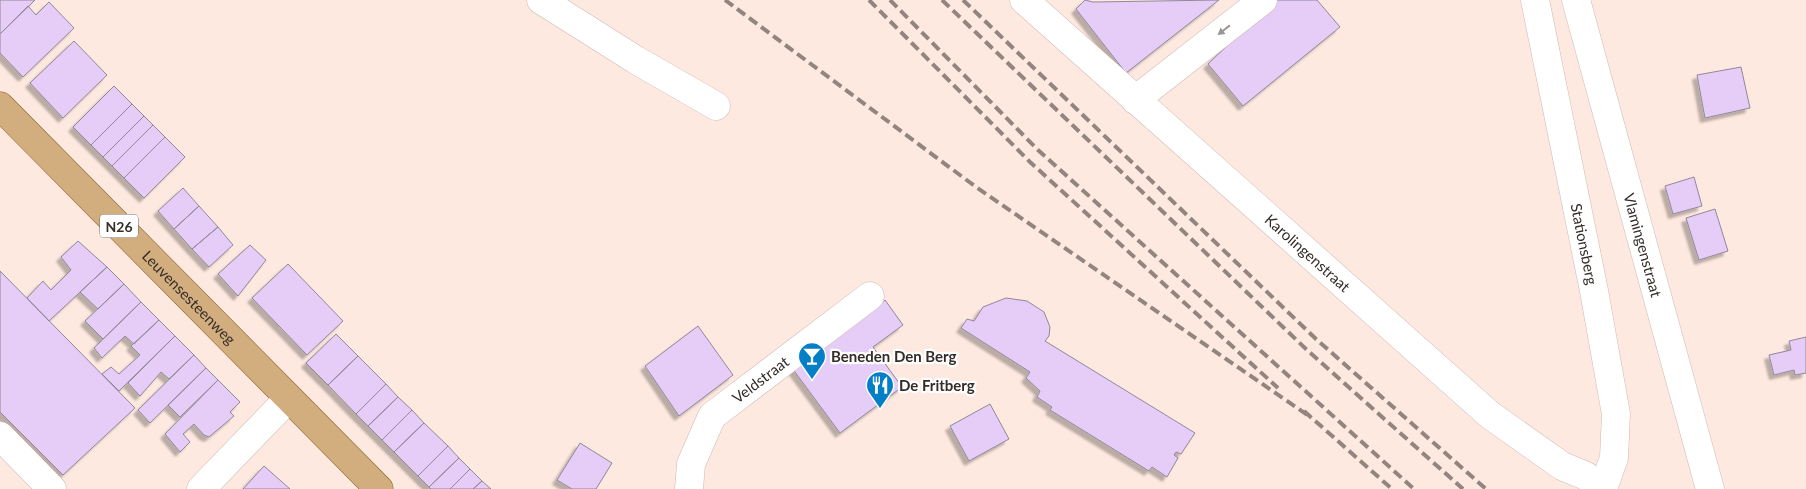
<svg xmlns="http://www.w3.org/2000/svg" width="1806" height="489" font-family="Lato,sans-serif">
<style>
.building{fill:#e5cdf8;stroke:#908798;filter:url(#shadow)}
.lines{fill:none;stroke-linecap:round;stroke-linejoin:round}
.minor-casing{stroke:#cdb9b0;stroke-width:29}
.major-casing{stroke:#875d28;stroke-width:29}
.minor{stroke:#fff;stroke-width:28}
.major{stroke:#d2ae7e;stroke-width:28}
.rail{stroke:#92847e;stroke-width:4;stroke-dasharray:10 5;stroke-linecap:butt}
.oneway{fill:#9a9694}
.labels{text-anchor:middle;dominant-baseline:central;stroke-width:4.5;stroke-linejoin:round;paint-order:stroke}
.shield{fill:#fff;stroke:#716b69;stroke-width:1}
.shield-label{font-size:14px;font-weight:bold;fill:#342c29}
.street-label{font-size:15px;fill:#342c29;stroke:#fff}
.poi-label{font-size:15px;font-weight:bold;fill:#342c29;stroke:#fff;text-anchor:start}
</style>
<defs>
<filter id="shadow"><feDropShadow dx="-4.5" dy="4.5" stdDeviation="1" flood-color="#0004"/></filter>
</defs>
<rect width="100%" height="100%" fill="#fee9e0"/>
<path class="building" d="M0,0H35L0,34Z
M1085,0L1093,2L1219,0L1126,73L1076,9Z
M1275,0H1317L1340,27L1243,106L1208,64Z
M49,2L74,28L23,77L0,53V34L28,6L36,15Z
M74,41L107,75L63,118L30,83Z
M1741,67L1750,108L1705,118L1697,75Z
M114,86L132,104L91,145L73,127Z
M132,104L144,116L103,157L91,145Z
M144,116L153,125L112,166L103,157Z
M153,125L165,137L124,178L112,166Z
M165,137L185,157L144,198L124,178Z
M1694,177L1702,206L1673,214L1665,186Z
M183,188L199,206L174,229L158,211Z
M199,206L218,227L192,249L174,229Z
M1715,209L1728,251L1699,260L1686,218Z
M218,227L233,245L209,267L192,249Z
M78,241L107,267L49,321L27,298L43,281L51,290L71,270L61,257Z
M250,245L266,260L238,296L218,274Z
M288,264L343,321L307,355L252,298Z
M107,267L124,284L98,309L80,292Z
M0,271L135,408L63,475L0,412Z
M124,284L141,302L103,339L85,321Z
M1006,298L1027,301L1044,312L1050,327L1049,336L1045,341L1195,433L1181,454L1176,452L1174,455L1178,458L1167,477L1152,467L1149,471L1050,410L1052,407L1037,397L1040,391L1026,378L1030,372L961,328L967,319L974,321L983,307Z
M885,300L903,325L873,347L902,387L840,433L792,368Z
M141,302L159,320L134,344L125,336L102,358L94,348Z
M159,320L175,336L119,391L102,374L111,367L119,374L140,355L131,346Z
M698,326L733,375L679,416L645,366Z
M336,334L358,356L328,385L306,363Z
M175,336L194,355L169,379L161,372L140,396L128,383Z
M1806,337V373L1795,375L1794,370L1774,375L1769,355L1791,350L1789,341Z
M194,355L206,368L150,423L138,410Z
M358,356L386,384L356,414L328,385Z
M206,368L218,380L180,417L168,405Z
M218,380L240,402L230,412L234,416L209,437L204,435L194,424L183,434L190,442L180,452L165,434Z
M386,384L398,397L368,426L356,414Z
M398,397L412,410L382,440L368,426Z
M990,404L1009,439L969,461L950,426Z
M412,410L424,423L394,452L382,440Z
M424,423L448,446L418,476L394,452Z
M580,443L612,463L596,489H572L557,480Z
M448,446L459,458L429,487L418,476Z
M459,458L470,469L450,489H431L429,487Z
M264,466L290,489H243Z
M470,469L482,481L473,489H450Z
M482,481L491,489H473Z"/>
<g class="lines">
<g class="minor-casing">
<g id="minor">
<path d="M541,0L636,60L716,106"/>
<path id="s1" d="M1024,0L1490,415L1562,466L1586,476L1602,489"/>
<path id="s2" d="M1535,0L1594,291L1616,414L1614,458L1603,489"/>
<path id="s3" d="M1576,0L1710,489"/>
<path d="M1135,100L1263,0"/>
<path d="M0,436L52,489"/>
<path d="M201,489L288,399"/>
<path id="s4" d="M689,489L691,464L712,416L870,296"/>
</g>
</g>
<g class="major-casing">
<g id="major">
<path id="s5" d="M0,106L379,489"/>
</g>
</g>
<use href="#minor" class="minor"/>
<use href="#major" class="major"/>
<path class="rail" d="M725,0L976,187L1309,416
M869,0L1030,162L1278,388
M890,0L1038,150L1414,489
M942,0L1307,350L1463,489
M963,0L1316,339L1486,489
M1304,411L1392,489"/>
</g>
<defs><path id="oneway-solid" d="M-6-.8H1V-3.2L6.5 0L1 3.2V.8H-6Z" transform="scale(1.25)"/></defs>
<use class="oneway" href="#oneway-solid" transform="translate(1224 30) rotate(142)"/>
<defs>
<g id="bar-pin" transform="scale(1.4375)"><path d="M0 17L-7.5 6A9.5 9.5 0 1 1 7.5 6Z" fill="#027fc7" stroke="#fff"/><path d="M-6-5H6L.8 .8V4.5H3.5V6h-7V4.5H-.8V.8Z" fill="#fff"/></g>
<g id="restaurant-pin" transform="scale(1.4375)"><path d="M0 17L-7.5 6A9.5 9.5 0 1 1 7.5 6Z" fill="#027fc7" stroke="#fff"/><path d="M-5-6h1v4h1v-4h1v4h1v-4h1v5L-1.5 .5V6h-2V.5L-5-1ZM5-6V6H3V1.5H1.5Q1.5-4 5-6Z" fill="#fff"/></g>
</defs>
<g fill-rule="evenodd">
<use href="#bar-pin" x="812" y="356"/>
<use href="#restaurant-pin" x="880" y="385"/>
</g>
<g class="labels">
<rect class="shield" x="100" y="214.5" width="38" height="23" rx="4"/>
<g class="shield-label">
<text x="119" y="226">N26</text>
</g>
<g class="street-label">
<text stroke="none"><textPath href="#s2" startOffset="249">Stationsberg</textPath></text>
<text stroke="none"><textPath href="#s3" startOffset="254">Vlamingenstraat</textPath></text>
<text stroke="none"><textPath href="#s1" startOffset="380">Karolingenstraat</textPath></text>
<text stroke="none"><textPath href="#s5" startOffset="269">Leuvensesteenweg</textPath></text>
<text stroke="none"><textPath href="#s4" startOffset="138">Veldstraat</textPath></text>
</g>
<g class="poi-label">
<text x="831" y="356">Beneden Den Berg</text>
<text x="899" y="385">De Fritberg</text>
</g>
</g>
</svg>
